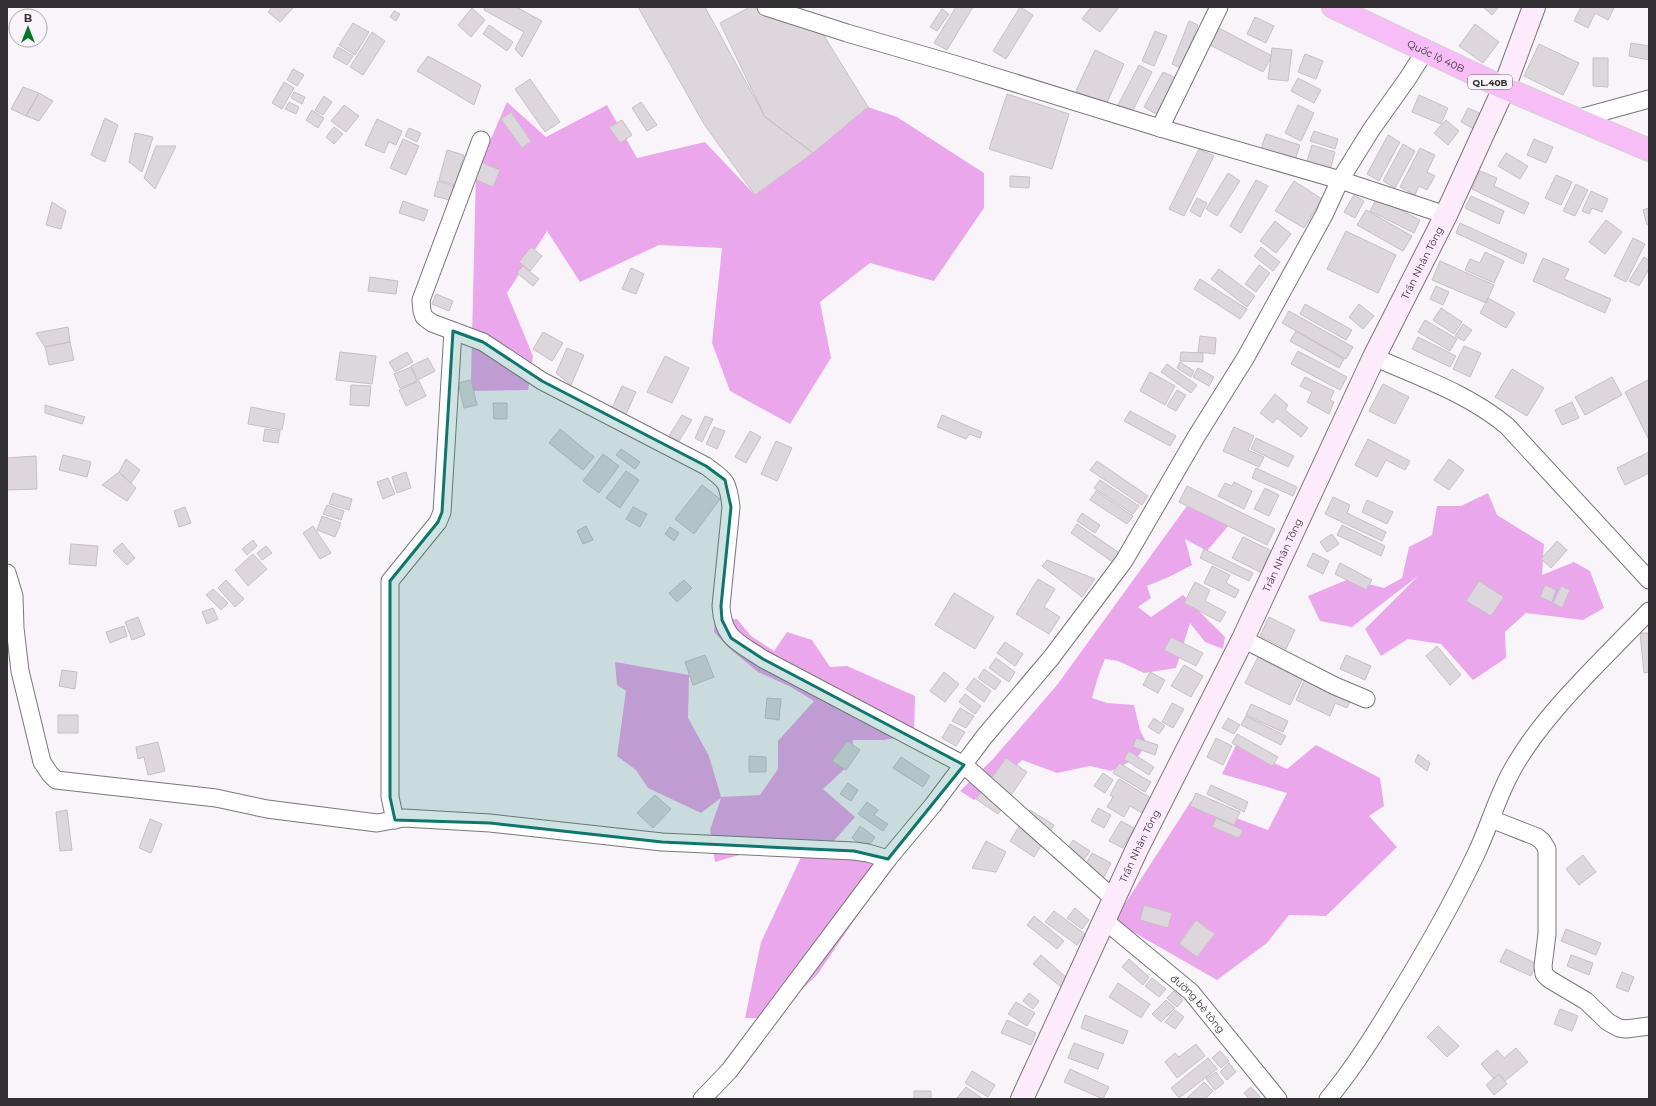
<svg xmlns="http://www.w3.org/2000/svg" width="1656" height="1106" font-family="Montserrat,sans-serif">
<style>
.green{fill:#eba7eb}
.building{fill:#ddd7dd;stroke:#c5c0c5}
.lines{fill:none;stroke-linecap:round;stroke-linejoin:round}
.street-casing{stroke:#7b767b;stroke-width:19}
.secondary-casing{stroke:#7b767b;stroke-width:24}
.highway-casing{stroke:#d2d2d2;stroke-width:24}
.street{stroke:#fff;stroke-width:17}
.secondary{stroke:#fdebfc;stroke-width:22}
.highway{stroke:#f7bdf6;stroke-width:22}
.marked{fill:#0f766e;fill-opacity:0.2;stroke:#0f766e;stroke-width:3;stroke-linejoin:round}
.labels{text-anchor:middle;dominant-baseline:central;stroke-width:3.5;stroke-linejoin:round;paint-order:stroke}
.shield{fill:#f9f4f9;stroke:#6e6c6e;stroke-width:1}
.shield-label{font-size:9px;font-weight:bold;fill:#333133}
.street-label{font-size:10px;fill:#333133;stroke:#f9f4f9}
</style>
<rect width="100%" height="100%" fill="#f9f4f9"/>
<path class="green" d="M507,102L546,137L607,105L637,158L705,142L755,195L868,107L897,117L984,173V208L934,281L870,263L820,302L831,358L790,424L730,391L712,343L722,248L659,245L580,282L547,231L507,293L533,356L528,390L470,391L471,380L476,173Z
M1488,493L1497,515L1544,544L1542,575L1574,562L1590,571L1604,608L1583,620L1526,613L1505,632L1506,658L1473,680L1441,644L1408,639L1381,656L1365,629L1418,576L1352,627L1320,621L1308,596L1349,579L1384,588L1402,578L1409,547L1432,535L1437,506H1461Z
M1192,499L1229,525L1207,551L1185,539L1192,565L1169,577L1147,586L1151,598L1138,607L1151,617L1183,595L1225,637L1223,649L1205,642L1190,623L1176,668L1144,673L1118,661L1105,659L1099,674L1092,698L1107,703L1134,705L1140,730L1147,744L1136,759L1111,771L1090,766L1057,773L1022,760L990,792L974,800L960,791L993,759L1057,685Z
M715,619H737L751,636L774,651L787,632L812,640L830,667L847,666L915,696L914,735L883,740H853L852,762L823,789L855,817L832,843L743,854L715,862L710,830L721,798L701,813L648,788L636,770L617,756L626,691L617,685L615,662L689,675L688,718L709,756L721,797L760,795L778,769V741L814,701L791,687L758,672L730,649L714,632Z
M1236,745L1287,769L1316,745L1380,778L1384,806L1369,816L1397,847L1326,916L1289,915L1267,943L1217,980L1114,921L1191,801L1268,830L1287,793L1222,774Z
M803,853L895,860L817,975L772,1018H745L761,942Z"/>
<path class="building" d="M272,7H294L280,22L268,12Z
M485,7H516L542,21L522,57L515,49L524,32L484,10Z
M638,7H705L765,117L813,153L755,195L704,124Z
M750,7H776L818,26L868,107L813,153L765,117L720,23Z
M956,7H973L947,50L934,43Z
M1020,7L1033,15L1006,59L993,51Z
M1091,7H1119L1100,32L1082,19Z
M1483,7H1499L1492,15Z
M1581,7H1612L1614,8L1608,20L1595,13L1588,28L1574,21Z
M472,8L485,20L471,37L458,25Z
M942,9L949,14L937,31L930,27Z
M394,11L400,14L396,21L390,17Z
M1255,17L1274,26L1266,43L1247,34Z
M1189,21L1198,25L1181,68L1172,64Z
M353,23L369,32L355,55L339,45Z
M1475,24L1499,42L1483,63L1459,46Z
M489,25L513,42L507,51L483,34Z
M1219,28L1272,56L1263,72L1210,45Z
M1155,31L1167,36L1154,66L1142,61Z
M372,32L385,41L363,75L350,67Z
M1631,43L1649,46V60L1629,56Z
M1539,44L1579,63L1563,95L1524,76Z
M338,47L353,56L347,65L333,57Z
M1272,48L1292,50L1288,81L1268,79Z
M1095,50L1124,64L1106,105L1076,91Z
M1305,54L1323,61L1316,79L1298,72Z
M428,56L481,85L474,105L417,71Z
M1593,58H1608V87L1593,86Z
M1139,65L1152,72L1131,114L1117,107Z
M293,69L304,75L297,86L287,80Z
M1163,72L1176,78L1156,114L1144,107Z
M1298,78L1321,90L1314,103L1291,91Z
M530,79L560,122L545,132L515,89Z
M284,82L294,88L282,109L272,103Z
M23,87L39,93L26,116L11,109Z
M294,92L305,97L302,104L291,98Z
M39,93L53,101L39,121L26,116Z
M1007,94L1069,114L1052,169L989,149Z
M1419,95L1448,108L1441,124L1412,112Z
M324,96L332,102L323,115L315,110Z
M289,102L299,107L296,114L285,109Z
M641,102L657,125L647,131L632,108Z
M344,105L359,116L346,132L331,121Z
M1298,105L1314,113L1301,141L1285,133Z
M1468,108L1482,114L1474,129L1461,122Z
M312,110L324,118L318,128L306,120Z
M511,112L531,141L522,148L501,119Z
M105,118L118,125L105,162L91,155Z
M377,119L402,131L396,145L389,142L384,153L365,145Z
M622,120L632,135L620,143L609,127Z
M1446,120L1459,131L1448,145L1434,133Z
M334,127L343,134L334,144L326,137Z
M409,128L421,133L417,142L405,136Z
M1314,131L1338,139L1335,149L1310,141Z
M135,133L153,137L142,172L129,162Z
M1266,134L1300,145L1294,163L1260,152Z
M1388,135L1400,142L1379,181L1367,174Z
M403,139L419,146L406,175L390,168Z
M1534,139L1553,147L1546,163L1527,155Z
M1403,144L1415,151L1395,188L1383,181Z
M1312,145L1335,152L1329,174L1305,167Z
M156,146H176L155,189L144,178Z
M1420,148L1435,155L1427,172L1435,176L1427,190L1419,186L1415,195L1400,187Z
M1199,149L1214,156L1184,216L1169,209Z
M447,150L464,155L455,185L439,180Z
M1506,153L1528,166L1520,179L1498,166Z
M476,160L500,170L493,187L469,177Z
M1480,171L1497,178L1494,186L1529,203L1524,214L1472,189Z
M1228,173L1240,181L1217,216L1206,209Z
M1556,175L1572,182L1561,205L1545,198Z
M1010,176L1030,177L1029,188L1010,187Z
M1256,180L1268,186L1241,233L1230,226Z
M438,181L454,186L449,200L434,196Z
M1294,181L1322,199L1304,228L1275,211Z
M1576,184L1588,190L1575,216L1563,211Z
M1591,191L1608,199L1602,212L1592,208L1589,214L1582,211Z
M1354,195L1364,201L1355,218L1344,212Z
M1471,196L1504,211L1499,224L1465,208Z
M1197,198L1207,203L1200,217L1190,211Z
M1377,198L1420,220L1414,233L1370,211Z
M403,201L428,210L424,221L399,213Z
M52,202L66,211L61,229L46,225Z
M1649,208V224L1647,225L1643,210Z
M1366,210L1412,236L1403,251L1357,225Z
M1606,220L1622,232L1605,254L1589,242Z
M1275,221L1291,234L1276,253L1260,241Z
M1460,223L1527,254L1523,264L1456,233Z
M1346,231L1396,255L1378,293L1327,269Z
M1633,238L1645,244L1626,282L1614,276Z
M531,247L542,256L530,271L519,262Z
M1261,247L1280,262L1273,271L1254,256Z
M1485,252L1504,261L1494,283L1465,270L1470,259L1480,263Z
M1644,257L1649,260V269L1639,286L1629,281Z
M1543,258L1569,269L1564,279L1611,299L1605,313L1533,281Z
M1440,261L1494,285L1486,303L1432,280Z
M1259,265L1270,273L1256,292L1245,284Z
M523,266L539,279L533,286L517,273Z
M631,268L644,274L636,294L622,289Z
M1219,269L1255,296L1247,307L1211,279Z
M370,277L398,281L396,294L368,291Z
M1200,279L1247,309L1240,319L1194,289Z
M1436,286L1449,292L1443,305L1430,299Z
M436,294L453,301L449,311L432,304Z
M1488,298L1515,313L1506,328L1480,313Z
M1305,304L1352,330L1346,340L1300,314Z
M1359,304L1374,316L1363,329L1349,317Z
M1441,308L1462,322L1454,334L1433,320Z
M1289,311L1353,347L1346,359L1282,323Z
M1425,320L1457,339L1450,351L1418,332Z
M1463,324L1472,330L1464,341L1455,336Z
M68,327L70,342L45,347L36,333Z
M1296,331L1344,359L1339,368L1290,341Z
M543,332L563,343L552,361L533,349Z
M1200,336L1216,338L1215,354L1198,352Z
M1418,337L1456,356L1450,367L1412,349Z
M70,342L74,360L49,365L45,347Z
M1464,346L1481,353L1470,377L1453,369Z
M567,348L584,355L571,385L556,373Z
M1298,351L1347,377L1340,390L1291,364Z
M340,352L376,356L372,384L336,380Z
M407,352L413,362L395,372L389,362Z
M1181,352L1203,353V362L1180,361Z
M665,356L689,368L672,403L647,392Z
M428,358L435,371L418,380L411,366Z
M1180,362L1194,371L1191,377L1177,368Z
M1167,364L1197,385L1191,393L1161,372Z
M411,367L417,381L400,388L394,374Z
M1198,368L1214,377L1209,386L1193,377Z
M1512,369L1544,388L1527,416L1495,397Z
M1150,372L1175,386L1165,405L1140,391Z
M1305,377L1334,391L1330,400L1334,402L1329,414L1307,402L1312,392L1300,386Z
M1612,377L1622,395L1585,415L1575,397Z
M471,380L477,405L464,408L458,383Z
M1648,380L1649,381V440L1625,392Z
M419,381L426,396L406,406L399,390Z
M1383,384L1409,397L1395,424L1369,411Z
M351,385L371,386L369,406L350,405Z
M622,386L636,392L626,414L612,408Z
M1177,390L1186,395L1176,411L1167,406Z
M1275,394L1288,405L1285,410L1308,428L1301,437L1277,418L1273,423L1260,413Z
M1572,402L1579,418L1562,425L1555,410Z
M493,403H507V419H494Z
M45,405L85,417L82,424L45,413Z
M251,407L285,414L282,430L248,424Z
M1130,411L1176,436L1170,446L1124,421Z
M682,415L692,420L679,441L669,436Z
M942,415L982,432L980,438L969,434L966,439L937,427Z
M705,416L713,419L702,442L695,438Z
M714,427L725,431L717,449L706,444Z
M1234,427L1254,436L1248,450L1264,457L1259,467L1223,451Z
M265,429L280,431L278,443L263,441Z
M560,429L594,457L583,470L549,443Z
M750,431L761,437L746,463L735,457Z
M1256,438L1294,456L1288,467L1251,449Z
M1368,439L1410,461L1405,470L1386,460L1377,477L1355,465Z
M776,441L792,448L777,481L761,474Z
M621,449L640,462L635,469L616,455Z
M1649,452V473L1625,485L1617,468Z
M603,454L619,466L599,493L583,481Z
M63,455L91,462L87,477L59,470Z
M36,456L37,489L7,490V458Z
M126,459L140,470L131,483L119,472Z
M1449,459L1464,470L1449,490L1434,480Z
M1097,461L1148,496L1142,505L1090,470Z
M1256,468L1297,487L1293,496L1252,478Z
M626,471L639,480L620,508L606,498Z
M119,472L136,488L127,501L102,485Z
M406,472L411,488L397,493L392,477Z
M388,478L395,494L383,499L377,482Z
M1100,480L1139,506L1133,514L1094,488Z
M1234,482L1252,491L1244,509L1218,496L1225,483L1232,486Z
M702,485L720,499L694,534L675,519Z
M1187,486L1275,529L1267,545L1179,502Z
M1265,488L1279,495L1269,516L1254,509Z
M1096,491L1133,516L1127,524L1090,500Z
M333,493L352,499L349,510L329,504Z
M1333,497L1350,505L1347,513L1386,532L1382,541L1325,514Z
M1367,500L1393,512L1387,524L1362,512Z
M327,505L344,511L341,520L323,514Z
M185,507L191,523L179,527L174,511Z
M633,507L647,514L640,527L626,519Z
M1082,513L1100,525L1095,533L1077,521Z
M322,516L341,523L335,537L317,530Z
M1077,524L1124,556L1117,565L1071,533Z
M1342,525L1385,546L1381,556L1337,535Z
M313,526L331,553L320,559L303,533Z
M586,526L593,540L583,544L577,531Z
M670,527L679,533L674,541L665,534Z
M1332,534L1339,544L1327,552L1320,542Z
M1243,537L1274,552L1264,574L1232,558Z
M253,540L257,546L247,555L242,549Z
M1557,541L1567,550L1551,568L1541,559Z
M122,543L135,558L127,565L113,551Z
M71,544L98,546L96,566L69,564Z
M266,546L272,553L262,560L257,553Z
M1204,549L1253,573L1249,581L1200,558Z
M1313,553L1329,561L1323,574L1307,566Z
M253,554L267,569L248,586L235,570Z
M1047,560L1095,579L1082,597L1042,566Z
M1340,563L1372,580L1366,590L1335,574Z
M1212,566L1230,575L1226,583L1239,590L1235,598L1204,583Z
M1038,579L1055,589L1044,607L1060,617L1049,634L1016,614Z
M226,580L244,599L235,607L218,588Z
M684,580L692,588L677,602L669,593Z
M1479,581L1504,597L1491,616L1466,601Z
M1195,582L1210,590L1205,601L1226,612L1220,622L1184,603Z
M1545,585L1556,590L1552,602L1540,597Z
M1561,586L1570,590L1562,608L1553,603Z
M213,589L228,603L221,610L206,595Z
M954,593L994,617L975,649L935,625Z
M213,608L218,619L207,624L202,612Z
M138,617L145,635L132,640L125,622Z
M1269,617L1295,630L1286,649L1260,636Z
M124,626L127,636L110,643L106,632Z
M1640,633H1649V672L1644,673Z
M1171,637L1203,653L1196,666L1164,650Z
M1005,642L1023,654L1015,666L997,653Z
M1437,646L1461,675L1450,685L1426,656Z
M705,655L714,677L693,685L685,662Z
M1259,655L1304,676L1290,705L1245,683Z
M1346,655L1371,666L1365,680L1340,669Z
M996,658L1015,672L1009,682L989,668Z
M1184,665L1203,676L1191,697L1171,686Z
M984,669L1001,681L995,690L978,678Z
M62,670L77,672L75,689L59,686Z
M944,672L959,684L945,702L930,691Z
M1150,672L1165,680L1158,693L1143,685Z
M1307,674L1354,694L1347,708L1335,703L1330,716L1296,700Z
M974,678L991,691L984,702L966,689Z
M965,694L981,706L975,714L959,702Z
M767,698L781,699L779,720L765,718Z
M1172,703L1184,709L1173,728L1162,722Z
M1251,704L1288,721L1283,732L1246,715Z
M960,708L974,716L966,728L952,721Z
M58,715H78V733H58Z
M1246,716L1286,736L1281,745L1241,725Z
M1154,718L1165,726L1159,734L1148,727Z
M1228,718L1240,725L1234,734L1222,728Z
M950,724L965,732L956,746L942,738Z
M1237,734L1278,757L1272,766L1232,743Z
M1136,738L1158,745L1155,755L1133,747Z
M1216,738L1232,746L1223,765L1207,757Z
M847,741L860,750L846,770L832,761Z
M158,742L165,771L148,775L144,757L138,759L136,747Z
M1129,751L1154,767L1149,775L1124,759Z
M1418,754L1430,763L1427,771L1415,762Z
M749,756L766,757V772H749Z
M901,757L930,776L923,787L893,768Z
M1006,758L1027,772L998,814L976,799Z
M1119,763L1151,782L1145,792L1113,773Z
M1103,773L1113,780L1105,793L1094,786Z
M1119,779L1151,798L1142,813L1130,806L1124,817L1107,807L1113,797L1110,795Z
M848,783L858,790L851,801L840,794Z
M1211,785L1248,802L1244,812L1207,794Z
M1196,793L1240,812L1234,825L1190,806Z
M655,795L671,809L653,828L637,813Z
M867,802L878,810L874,815L888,824L883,831L858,814Z
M1098,808L1111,815L1104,828L1091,821Z
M67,810L72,850L60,851L56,812Z
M1030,810L1054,825L1034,857L1010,841Z
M1216,818L1243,830L1239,838L1212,827Z
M150,819L162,824L151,853L139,848Z
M1121,821L1134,828L1123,848L1109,841Z
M860,826L875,837L867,848L852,838Z
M1073,840L1090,851L1083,861L1067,850Z
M986,841L1006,852L996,872L972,868Z
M1092,853L1111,863L1100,885L1080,875Z
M1583,855L1596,872L1579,885L1566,869Z
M1144,905L1172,913L1168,928L1140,920Z
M1075,908L1089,920L1082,929L1067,918Z
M1054,911L1085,934L1077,945L1045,922Z
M1034,916L1064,941L1057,949L1027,925Z
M1196,920L1215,934L1197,957L1179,944Z
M1566,929L1601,943L1596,955L1561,941Z
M1506,949L1537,964L1531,976L1500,962Z
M1041,955L1068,979L1061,987L1033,964Z
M1571,955L1593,963L1589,975L1567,966Z
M1129,959L1149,977L1143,985L1122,967Z
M1622,972L1634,977L1628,992L1616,987Z
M1152,978L1166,989L1159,997L1145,986Z
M1118,983L1150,1004L1141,1018L1109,997Z
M1174,991L1183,1000L1177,1007L1167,998Z
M1029,993L1039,1001L1033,1009L1023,1001Z
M1166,1000L1175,1008L1161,1022L1152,1014Z
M1016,1002L1035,1013L1027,1026L1008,1014Z
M1560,1009L1578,1016L1572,1031L1554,1024Z
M1175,1010L1184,1017L1175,1029L1165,1022Z
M1085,1015L1128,1031L1123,1044L1081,1028Z
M1007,1020L1036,1033L1031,1045L1001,1033Z
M1438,1026L1459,1046L1447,1057L1427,1037Z
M1074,1043L1104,1054L1098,1069L1068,1058Z
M1196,1044L1205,1056L1177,1078L1165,1062L1175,1053L1179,1057Z
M1516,1048L1528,1062L1505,1081L1499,1074L1494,1079L1481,1064L1497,1050L1504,1058Z
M1220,1051L1229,1061L1221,1068L1212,1058Z
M1208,1058L1217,1069L1179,1098L1171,1088Z
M1229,1063L1236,1072L1227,1080L1220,1072Z
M1070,1069L1109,1087L1103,1099L1064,1082Z
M972,1071L995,1085L988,1097L965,1083Z
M1216,1072L1224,1083L1215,1090L1206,1079Z
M1499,1074L1507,1084L1494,1095L1486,1085Z
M1204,1082L1213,1091L1205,1099L1187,1098Z
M966,1087L983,1099L957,1098Z
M1251,1087L1260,1097L1258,1099H1249L1244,1093Z
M914,1091H931V1099H914Z"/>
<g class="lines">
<g class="street-casing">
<g id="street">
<path d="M766,7L847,33L957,65L1160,128L1340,180L1446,215"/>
<path d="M1576,119L1649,99"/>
<path d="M1160,128L1219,7"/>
<path d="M481,140L421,300L422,311L424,317L432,323L483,342L542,381L706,466C726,481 728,481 731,507L721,606C723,639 738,642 763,659L964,765L1114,899"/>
<path d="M1374,357C1419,377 1469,394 1507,426L1649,580"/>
<path d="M7,573L14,596L15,628L20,671L42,762L50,774L56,780L216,798L267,809L377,823L404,818L490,823L662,842L854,851L868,853L888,859"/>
<path d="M1243,639L1335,686L1366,699"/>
<path d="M1491,819L1537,837L1542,841L1547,849V934L1543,966L1544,974L1549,979L1586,1001L1608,1022L1619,1028L1626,1029L1649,1026"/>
<path d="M395,820L390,797V581L438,522L442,512L453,331"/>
<path id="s1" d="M1104,920L1191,992L1278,1099"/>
<path d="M702,1099L729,1071L888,859L933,805L984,737L1051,658L1124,561L1196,437L1246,357L1324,215L1340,180L1371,130L1408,78L1425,51"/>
<path d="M1328,1099C1352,1070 1372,1039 1391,1007C1422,957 1451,907 1476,854C1488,829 1496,801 1509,776C1539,717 1603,660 1649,611"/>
</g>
</g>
<g class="secondary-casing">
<g id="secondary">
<path id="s2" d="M1022,1099L1137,849L1243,639L1374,357L1446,215L1504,88L1534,7"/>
</g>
</g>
<g class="highway-casing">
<g id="highway">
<path id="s3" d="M1333,7L1504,88L1649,150"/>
</g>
</g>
<use href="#street" class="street"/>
<use href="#secondary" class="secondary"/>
<use href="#highway" class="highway"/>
</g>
<path class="marked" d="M453,331L483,342L542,381L706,466L725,480L731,507L721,606L722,620L731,638L763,659L964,765L888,859L854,851L662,842L490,823L395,820L390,797V581L438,522L442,512Z"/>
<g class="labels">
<rect class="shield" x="1468" y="75" width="44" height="14" rx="3"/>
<g class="shield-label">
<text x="1490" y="82">QL.40B</text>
</g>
<g class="street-label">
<text stroke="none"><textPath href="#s3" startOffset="114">Quốc lộ 40B</textPath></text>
<text stroke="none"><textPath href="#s2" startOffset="927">Trần Nhân Tông</textPath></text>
<text stroke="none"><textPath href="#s2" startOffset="603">Trần Nhân Tông</textPath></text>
<text stroke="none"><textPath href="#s2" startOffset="279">Trần Nhân Tông</textPath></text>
<text stroke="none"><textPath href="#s1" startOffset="126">đường bê tông</textPath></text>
</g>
</g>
<rect width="1656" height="1106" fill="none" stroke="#333133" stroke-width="16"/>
<g transform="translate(28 28)"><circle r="19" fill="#f9f4f9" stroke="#aaa6aa"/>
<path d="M0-3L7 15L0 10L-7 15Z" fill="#057427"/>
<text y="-6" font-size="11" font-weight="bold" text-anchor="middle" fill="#333133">B</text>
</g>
</svg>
